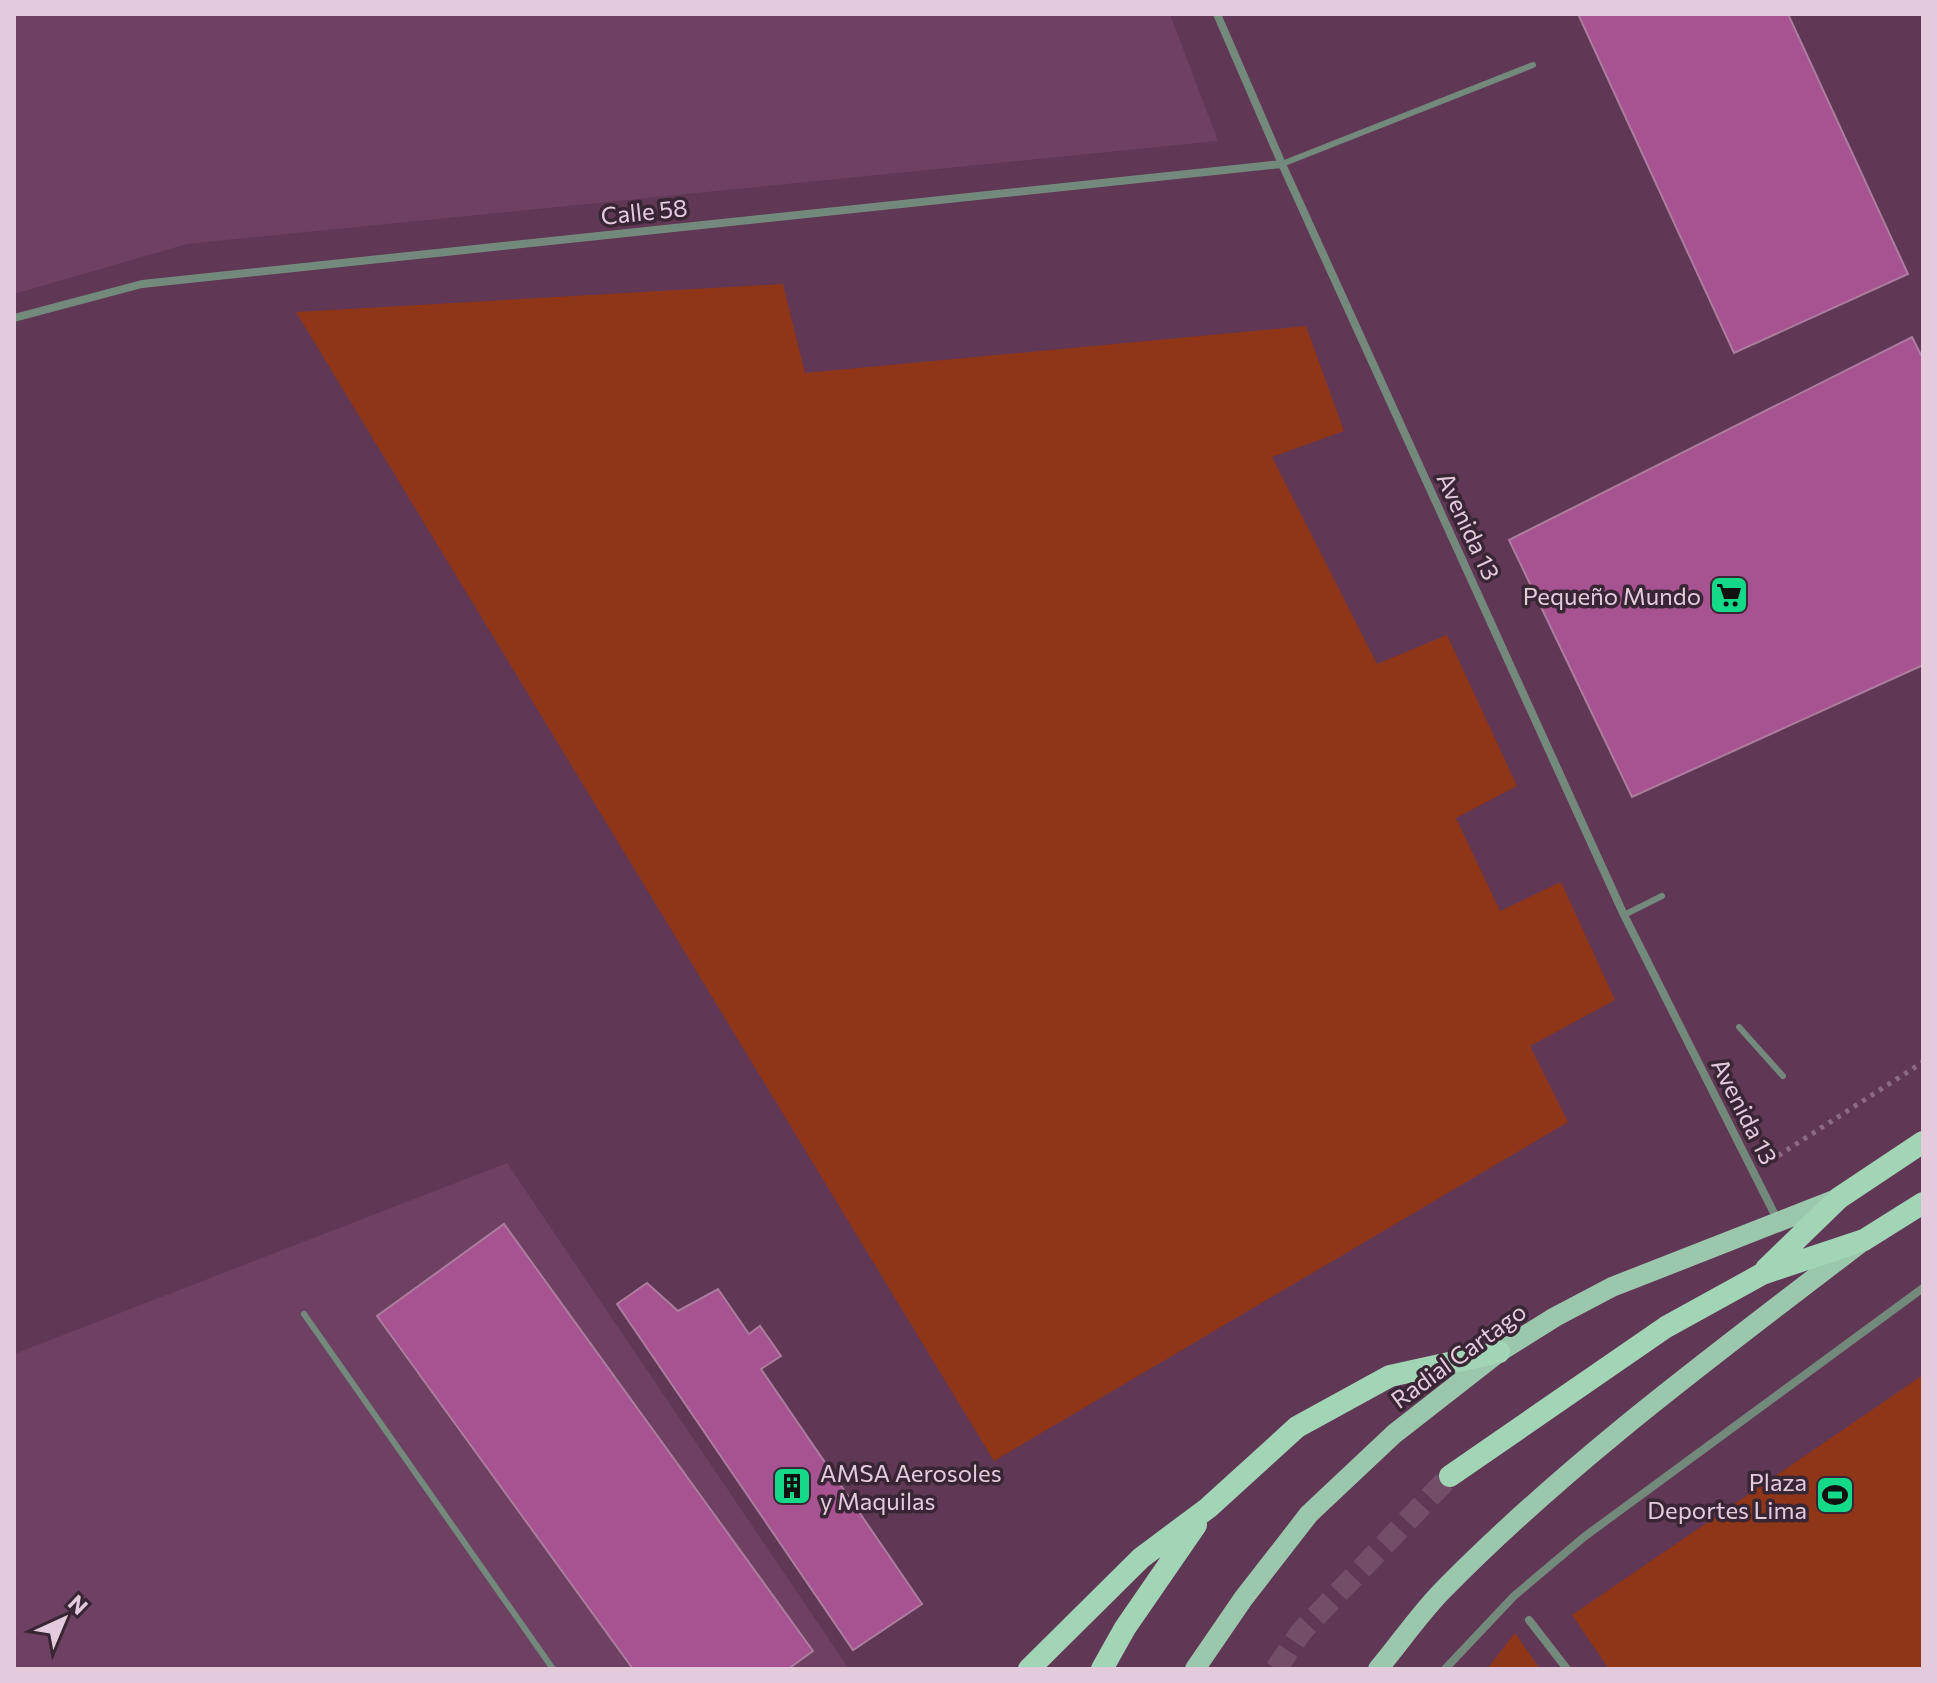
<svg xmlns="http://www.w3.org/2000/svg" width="1937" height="1683" font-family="Commissioner,sans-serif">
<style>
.built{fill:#6e4061}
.green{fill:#8f3619}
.building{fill:#a75291;stroke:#ac7d9e;stroke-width:2}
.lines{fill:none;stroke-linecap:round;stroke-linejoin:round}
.trunk-tunnel{stroke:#744d69;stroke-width:22;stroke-dasharray:22 11;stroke-linecap:butt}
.path{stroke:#8d6a83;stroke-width:5;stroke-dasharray:4 6;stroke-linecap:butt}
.service{stroke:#73897b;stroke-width:6}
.minor{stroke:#73897b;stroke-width:8}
.primary{stroke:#9bc8ad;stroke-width:20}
.trunk{stroke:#a2d4b6;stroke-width:22}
.labels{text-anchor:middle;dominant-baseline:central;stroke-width:7;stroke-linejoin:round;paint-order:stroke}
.street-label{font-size:24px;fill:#e4cbdc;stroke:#392634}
.poi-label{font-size:24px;fill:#e4cbdc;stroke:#392634;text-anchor:end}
</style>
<rect width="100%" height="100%" fill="#603755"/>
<path class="built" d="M14,14H1170L1218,141L187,244L14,294Z
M507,1163L849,1669H14V1354Z"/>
<path class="green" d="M783,284L805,373L1306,326L1344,431L1272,457L1377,664L1447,635L1517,786L1456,818L1500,911L1561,882L1615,1000L1530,1046L1568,1122L994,1461L296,312Z
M1923,1375V1669H1609L1572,1615Z
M1515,1633L1540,1669H1487Z"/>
<path class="building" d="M1578,14H1788L1908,274L1734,353Z
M1912,337L1923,359V665L1632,797L1509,540Z
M504,1224L813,1651L788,1669H633L377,1316Z
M647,1283L678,1311L718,1289L749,1334L760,1326L781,1356L761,1369L922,1604L853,1650L617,1304Z"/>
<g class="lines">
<path class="trunk-tunnel" d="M1276,1669L1301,1632L1450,1476"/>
<path class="path" d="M1770,1161L1923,1062"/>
<path class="service" d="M1282,164L1533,65
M1624,915L1662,896
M1739,1027L1783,1076
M304,1314L553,1669"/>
<path class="minor" d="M1217,14L1282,164L1624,915L1778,1221
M14,318L142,284L1282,164
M1529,1620L1567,1669
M1445,1669L1514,1596L1584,1537L1923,1288"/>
<path class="primary" d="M1195,1669L1243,1599L1309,1514L1394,1434L1499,1352L1555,1317L1612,1287L1839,1198
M1378,1669C1400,1643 1420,1613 1444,1589C1570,1461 1717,1353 1859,1244"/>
<path class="trunk" d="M1766,1269L1839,1198L1923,1142
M1450,1476L1666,1327L1762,1274L1864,1240L1923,1203
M1029,1669L1141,1558L1208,1508L1297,1427L1390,1376L1499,1352
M1102,1669L1125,1628L1196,1525"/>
</g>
<defs>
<g id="supermarket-square" transform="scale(2)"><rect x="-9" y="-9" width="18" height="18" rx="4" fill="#13d989" stroke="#392634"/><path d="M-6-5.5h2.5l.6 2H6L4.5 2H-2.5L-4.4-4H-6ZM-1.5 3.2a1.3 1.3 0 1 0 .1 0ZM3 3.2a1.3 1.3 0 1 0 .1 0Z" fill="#111"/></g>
<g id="building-square" transform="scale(2)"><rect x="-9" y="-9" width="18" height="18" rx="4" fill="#13d989" stroke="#392634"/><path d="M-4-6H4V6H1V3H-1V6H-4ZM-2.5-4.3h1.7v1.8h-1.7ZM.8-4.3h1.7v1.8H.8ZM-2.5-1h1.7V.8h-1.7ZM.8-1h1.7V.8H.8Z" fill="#111"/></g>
<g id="stadium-square" transform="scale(2)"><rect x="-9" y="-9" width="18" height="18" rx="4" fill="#13d989" stroke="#392634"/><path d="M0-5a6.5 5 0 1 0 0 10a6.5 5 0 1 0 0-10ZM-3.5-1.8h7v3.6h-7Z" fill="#111"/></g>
</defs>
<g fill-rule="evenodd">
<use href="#supermarket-square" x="1729" y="595"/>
<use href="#building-square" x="792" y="1486"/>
<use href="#stadium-square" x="1835" y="1495"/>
</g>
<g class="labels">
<g class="street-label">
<text transform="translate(644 211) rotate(-6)">Calle 58</text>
<text transform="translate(1469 526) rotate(65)">Avenida 13</text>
<text transform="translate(1745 1111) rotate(63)">Avenida 13</text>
<text transform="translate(1458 1355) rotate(-36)">Radial Cartago</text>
</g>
<g class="poi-label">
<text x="1701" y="595">Pequeño Mundo</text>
<text x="820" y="1472" text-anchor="start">AMSA Aerosoles<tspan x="820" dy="28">y Maquilas</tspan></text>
<text x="1807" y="1481">Plaza<tspan x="1807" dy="28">Deportes Lima</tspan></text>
</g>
</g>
<rect width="1937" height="1683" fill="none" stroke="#e4cbdc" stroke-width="32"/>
<g transform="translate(64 1619) rotate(44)" stroke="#392634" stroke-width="6" paint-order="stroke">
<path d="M0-6L14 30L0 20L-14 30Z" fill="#e4cbdc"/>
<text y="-12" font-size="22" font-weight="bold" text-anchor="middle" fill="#e4cbdc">N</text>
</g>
</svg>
